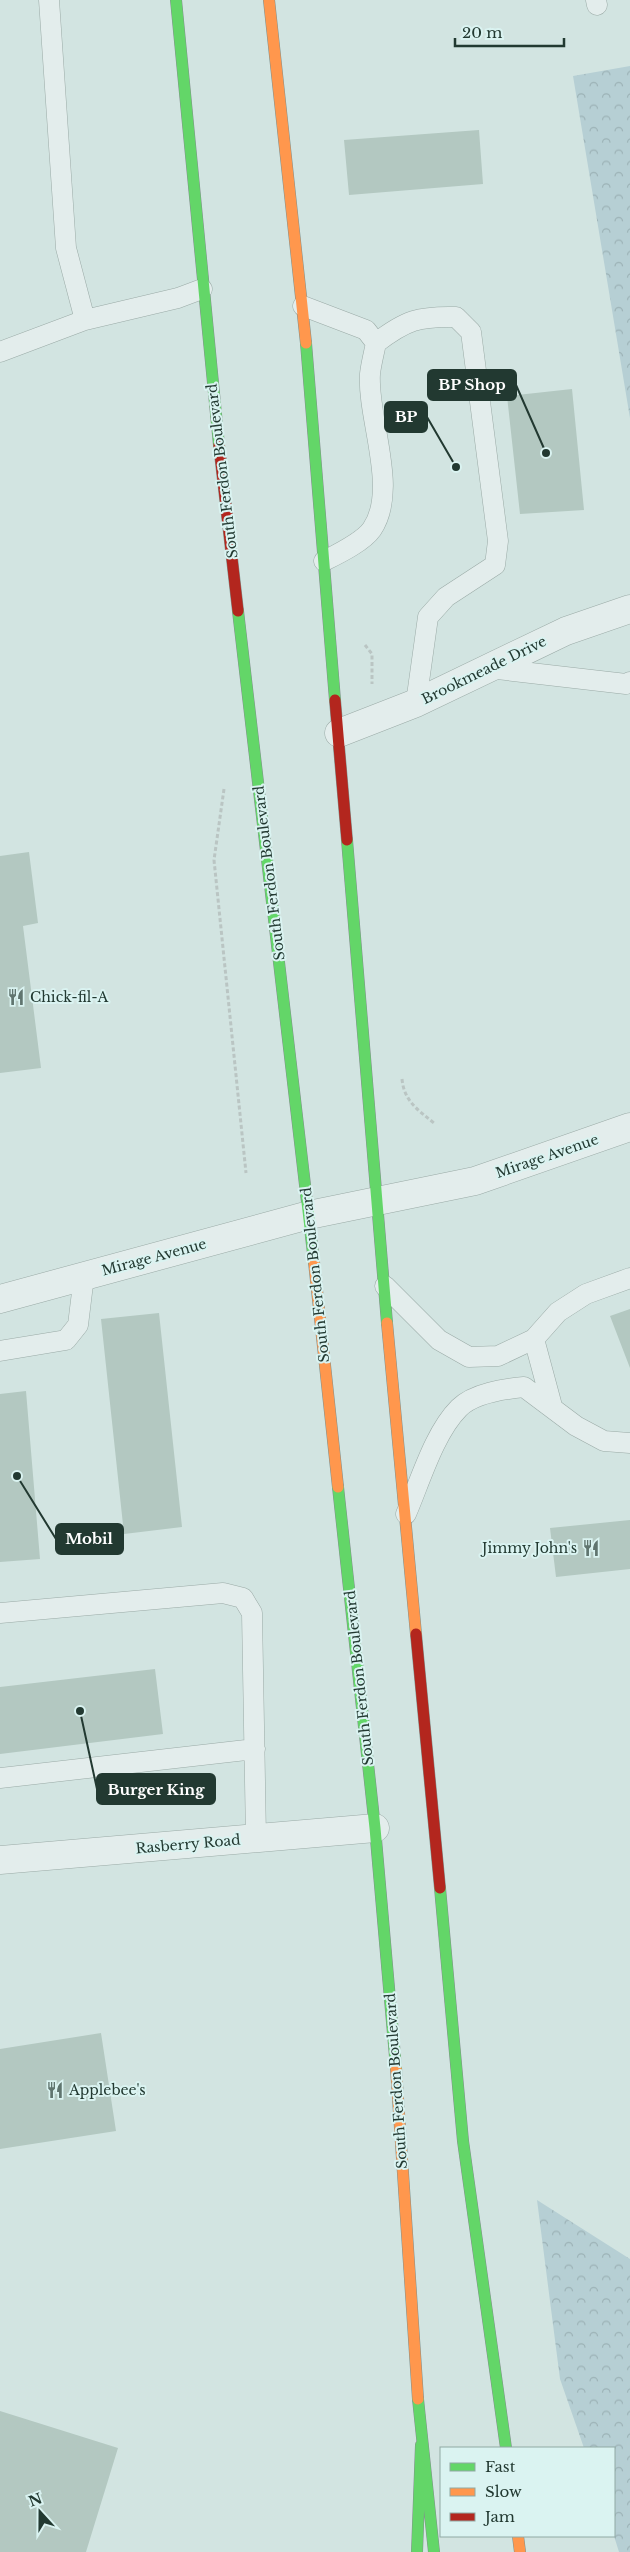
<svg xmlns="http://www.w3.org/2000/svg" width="630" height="2552" font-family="'Libre Baskerville',serif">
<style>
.forest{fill:url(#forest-crowns)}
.building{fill:#b3c8c1}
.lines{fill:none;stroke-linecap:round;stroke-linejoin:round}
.lane-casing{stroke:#9aaaa6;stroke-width:21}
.street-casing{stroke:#9aaaa6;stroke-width:29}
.fast-casing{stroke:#81908c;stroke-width:12}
.slow-casing{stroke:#81908c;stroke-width:12}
.jam-casing{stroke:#81908c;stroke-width:12}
.path{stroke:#bac5c3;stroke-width:3;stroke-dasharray:4 2.5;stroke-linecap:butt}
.lane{stroke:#e3edec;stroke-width:20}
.street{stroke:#e3edec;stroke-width:28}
.fast{stroke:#63d668;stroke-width:11}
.slow{stroke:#ff974d;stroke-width:11}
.jam{stroke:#b3261e;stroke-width:11}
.labels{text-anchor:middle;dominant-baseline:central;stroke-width:4;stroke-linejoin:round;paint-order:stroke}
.street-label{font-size:14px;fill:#223931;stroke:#daf3f1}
.poi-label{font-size:14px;fill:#223931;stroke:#daf3f1;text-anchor:start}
.leader{fill:none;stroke:#223931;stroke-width:2}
.callout-dot{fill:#223931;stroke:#daf3f1;stroke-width:2}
.callout{fill:#223931;stroke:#223931;stroke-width:2}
.callout-label{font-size:15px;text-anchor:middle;font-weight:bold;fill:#fff}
</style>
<defs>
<pattern id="forest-crowns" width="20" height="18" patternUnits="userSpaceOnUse" patternTransform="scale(1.25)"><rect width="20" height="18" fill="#b6cfd4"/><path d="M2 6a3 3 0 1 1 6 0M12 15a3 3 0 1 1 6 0" fill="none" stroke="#9cb2b6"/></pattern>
</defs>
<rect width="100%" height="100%" fill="#d2e4e1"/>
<path class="forest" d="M630,66V418L573,76Z
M537,2200L630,2259V2552H619L614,2536V2448H584L560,2379Z"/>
<path class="building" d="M479,130L483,184L349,195L344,140Z
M572,389L584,510L520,514L507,396Z
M29,852L38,923L23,926L41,1068L0,1073V856Z
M630,1309V1368L610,1316Z
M159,1313L182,1527L124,1534L101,1319Z
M26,1391L40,1559L0,1562V1394Z
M630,1520V1569L556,1577L550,1528Z
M155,1669L163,1734L0,1754V1687Z
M101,2033L116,2131L0,2149V2049Z
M0,2411L118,2448L86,2552H0Z"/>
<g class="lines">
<g class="lane-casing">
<path id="lane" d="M49,0L66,248L85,320
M596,0L597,5
M303,306L366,330L376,343
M0,352L85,320L178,298L202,289
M324,561C338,554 363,542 372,529C399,489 367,419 370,374C371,364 374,353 376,343C406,320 419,316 456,317L471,332L498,541L495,565L446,597L428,617L416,703
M488,668L626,684L630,682
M385,1286L439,1340L469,1357L498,1356L534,1339L558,1312L586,1294L630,1278
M534,1339L552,1406
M0,1351L66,1340L78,1325L84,1276
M406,1514C420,1482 434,1433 459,1408C474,1393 504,1389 524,1387L576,1426L604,1441L630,1443
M0,1613L223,1593L243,1598L252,1613L256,1838
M0,1778L255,1749"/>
</g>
<g class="street-casing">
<path id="street" d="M339,733L416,703L566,631L630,609
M0,1299L309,1215L475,1181L630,1127
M0,1860L375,1828"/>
</g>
<g class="fast-casing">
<path id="fast" d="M176,0L219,445
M306,343L335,700
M238,611L314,1262
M347,840L387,1323
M338,1487L375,1828L396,2068
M440,1888L463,2141L506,2448
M418,2399L434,2552
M417,2552L421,2445"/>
</g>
<g class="slow-casing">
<path id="slow" d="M269,0L306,343
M314,1262L338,1487
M387,1323L416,1634
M396,2068L418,2399
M518,2536L520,2552"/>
</g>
<g class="jam-casing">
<path id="jam" d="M219,445L238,611
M335,700L347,840
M416,1634L440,1888"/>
</g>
<path class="path" d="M365,645L372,654V684
M224,789L214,860L246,1173
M402,1079C404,1101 418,1110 434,1123"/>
<use href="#lane" class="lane"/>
<use href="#street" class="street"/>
<use href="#fast" class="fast"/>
<use href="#slow" class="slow"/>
<use href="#jam" class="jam"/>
</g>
<defs>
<g id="restaurant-bare" transform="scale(1.35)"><path d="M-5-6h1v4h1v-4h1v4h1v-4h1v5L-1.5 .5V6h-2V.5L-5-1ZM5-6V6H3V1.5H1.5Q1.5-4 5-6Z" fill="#60756f" stroke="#daf3f1" stroke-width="2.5" paint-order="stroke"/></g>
</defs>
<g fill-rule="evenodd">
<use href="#restaurant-bare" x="16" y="997"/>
<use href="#restaurant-bare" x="591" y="1548"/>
<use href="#restaurant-bare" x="55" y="2090"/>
</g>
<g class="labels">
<g class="street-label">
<text transform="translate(222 471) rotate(-97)">South Ferdon Boulevard</text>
<text transform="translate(484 670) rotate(-26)">Brookmeade Drive</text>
<text transform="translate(269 873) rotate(-97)">South Ferdon Boulevard</text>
<text transform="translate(547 1156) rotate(-19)">Mirage Avenue</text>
<text transform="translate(154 1257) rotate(-15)">Mirage Avenue</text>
<text transform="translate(315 1275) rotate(-96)">South Ferdon Boulevard</text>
<text transform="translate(359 1678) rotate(-96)">South Ferdon Boulevard</text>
<text transform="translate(188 1844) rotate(-5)">Rasberry Road</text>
<text transform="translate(396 2081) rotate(-94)">South Ferdon Boulevard</text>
</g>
<g class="poi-label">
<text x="30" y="997">Chick-fil-A</text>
<text x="577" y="1548" text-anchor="end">Jimmy John's</text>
<text x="69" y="2090">Applebee's</text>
</g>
</g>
<path class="leader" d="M546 453L516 385M456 467L427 417M17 1476L56 1539M80 1711L97 1789"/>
<g class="callout-dot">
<circle cx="546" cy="453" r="5"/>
<circle cx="456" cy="467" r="5"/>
<circle cx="17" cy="1476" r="5"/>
<circle cx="80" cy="1711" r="5"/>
</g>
<g class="callout">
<rect x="428" y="370" width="88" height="30" rx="5"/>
<rect x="385" y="402" width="42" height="30" rx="5"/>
<rect x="56" y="1524" width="67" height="30" rx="5"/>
<rect x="97" y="1774" width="118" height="30" rx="5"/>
</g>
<g class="callout-label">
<text x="472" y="390">BP Shop</text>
<text x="406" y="422">BP</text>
<text x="89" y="1544">Mobil</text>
<text x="156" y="1795">Burger King</text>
</g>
<rect x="440" y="2447" width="175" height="90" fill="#daf3f1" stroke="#90a9a4"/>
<rect x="450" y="2463" width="25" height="8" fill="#63d668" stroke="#90a9a4"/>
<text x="485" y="2472" font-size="15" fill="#223931">Fast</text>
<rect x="450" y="2488" width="25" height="8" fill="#ff974d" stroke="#90a9a4"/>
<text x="485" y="2497" font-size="15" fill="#223931">Slow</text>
<rect x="450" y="2513" width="25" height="8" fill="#b3261e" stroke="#90a9a4"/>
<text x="485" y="2522" font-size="15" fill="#223931">Jam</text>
<g transform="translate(40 2512) rotate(339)" stroke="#daf3f1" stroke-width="4" paint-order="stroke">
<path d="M0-4L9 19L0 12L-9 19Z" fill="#223931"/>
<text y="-8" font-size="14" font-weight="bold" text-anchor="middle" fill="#223931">N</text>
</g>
<path d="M455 38v8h109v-8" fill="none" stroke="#223931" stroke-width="2.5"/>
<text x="462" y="38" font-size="15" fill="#223931" stroke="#daf3f1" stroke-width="4" paint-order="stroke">20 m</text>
</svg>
